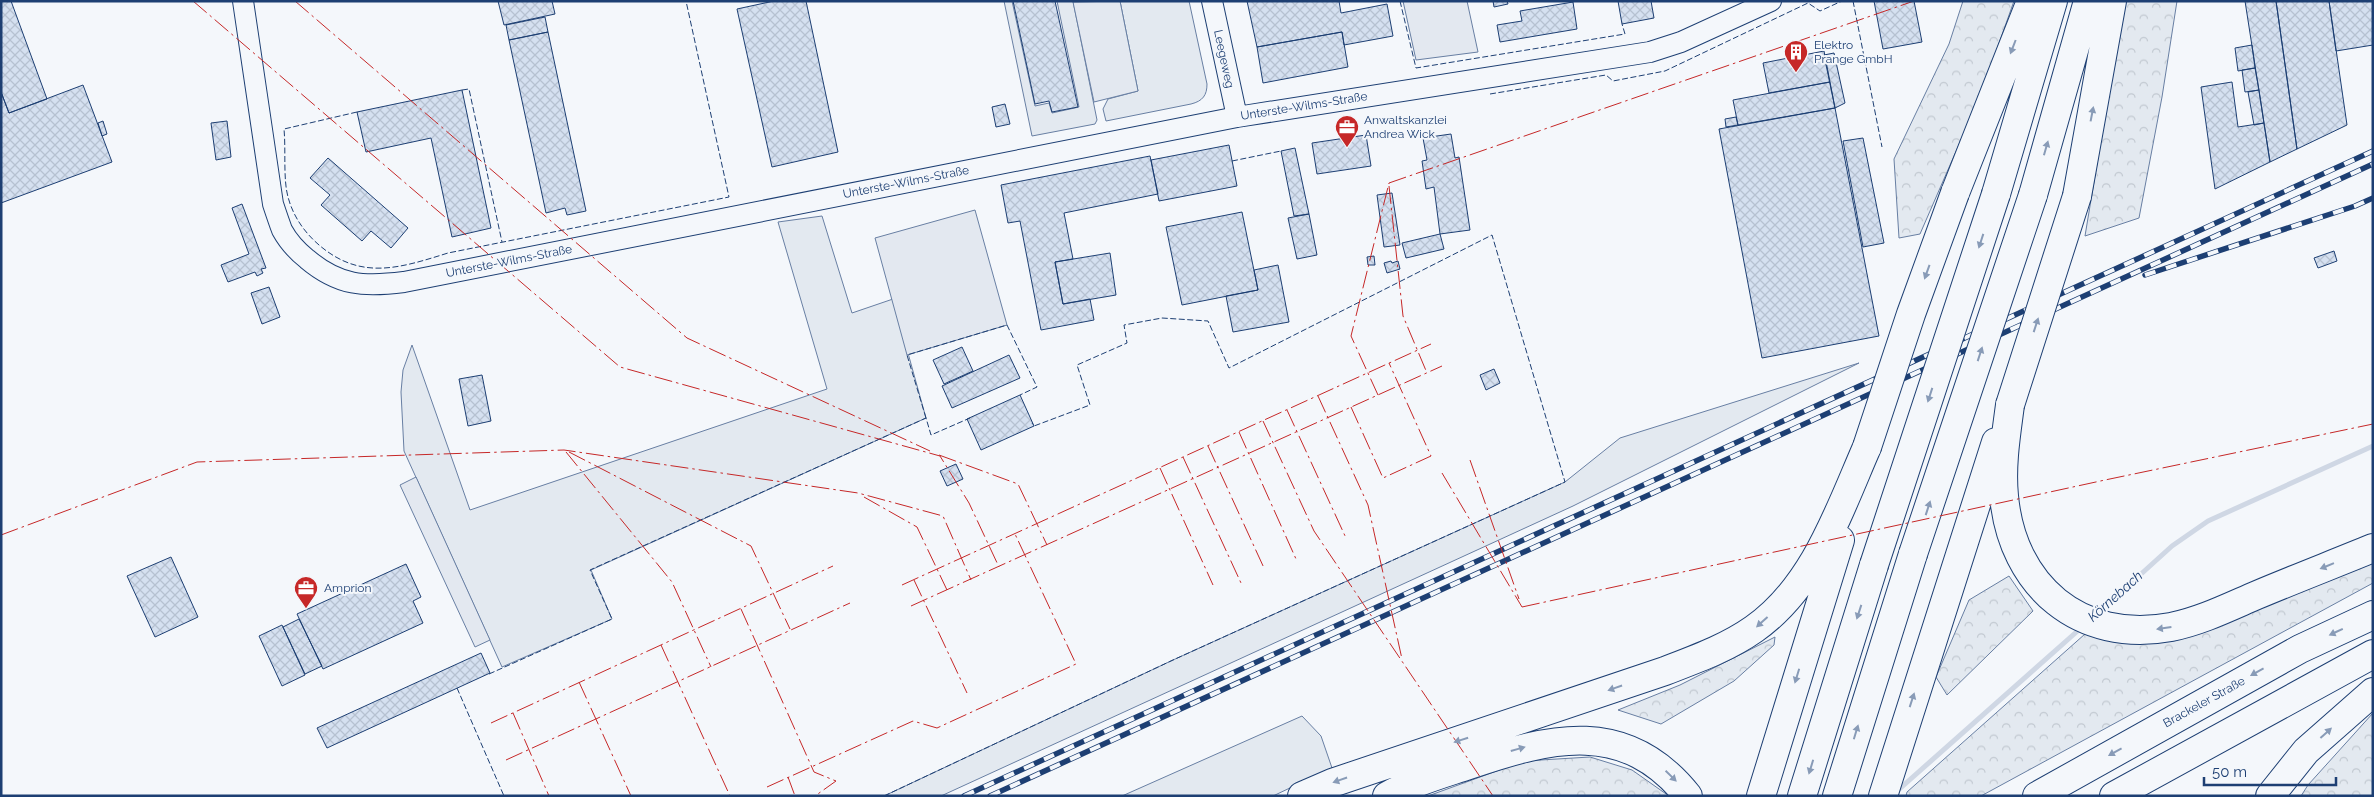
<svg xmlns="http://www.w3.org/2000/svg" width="2374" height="797" font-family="Raleway,sans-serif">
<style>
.green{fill:#e3e9f0;stroke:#687fa3}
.forest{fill:url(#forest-crowns);stroke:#687fa3}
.parking{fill:#e3e8f0;stroke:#687fa3}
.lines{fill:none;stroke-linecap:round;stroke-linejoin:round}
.stream{stroke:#cfd7e4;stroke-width:5}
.building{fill:url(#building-cross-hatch);stroke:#1d3f73}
.minor-casing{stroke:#1d3f73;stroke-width:22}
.highway-casing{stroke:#1d3f73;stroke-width:30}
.minor{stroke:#f4f7fb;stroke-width:20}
.highway{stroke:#f4f7fb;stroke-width:28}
.rail-casing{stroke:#1d3f73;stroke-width:5.5}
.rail{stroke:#f4f7fb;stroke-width:4;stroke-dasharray:11;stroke-linecap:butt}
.highway-bridge-casing{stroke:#1d3f73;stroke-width:30;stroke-linecap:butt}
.highway-bridge{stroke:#f4f7fb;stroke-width:28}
.fence{stroke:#1d3f73;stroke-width:1;stroke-dasharray:6 2.5;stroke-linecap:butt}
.power{stroke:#c62828;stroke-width:1;stroke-dasharray:18 4 2.5 4;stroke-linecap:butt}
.oneway{fill:#889bb7}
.labels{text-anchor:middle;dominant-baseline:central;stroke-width:4;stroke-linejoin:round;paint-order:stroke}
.poi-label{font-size:12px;fill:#1d3f73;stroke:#f4f7fb;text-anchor:start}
.street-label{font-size:12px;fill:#1d3f73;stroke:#f4f7fb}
.water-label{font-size:14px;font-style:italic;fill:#1d3f73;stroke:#f4f7fb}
</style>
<defs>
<pattern id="forest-crowns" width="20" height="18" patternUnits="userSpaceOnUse" patternTransform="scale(1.25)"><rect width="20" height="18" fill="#e3e9f0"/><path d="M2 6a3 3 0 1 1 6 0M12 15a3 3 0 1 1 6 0" fill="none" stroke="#c2c9d1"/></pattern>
<pattern id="building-cross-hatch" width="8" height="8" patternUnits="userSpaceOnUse" patternTransform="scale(1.25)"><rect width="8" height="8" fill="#d5e0f0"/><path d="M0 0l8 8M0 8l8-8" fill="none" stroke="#b6c1d1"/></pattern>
</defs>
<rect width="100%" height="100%" fill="#f4f7fb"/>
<path class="green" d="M1004,1H1012L1035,106L1049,103L1052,113L1079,107L1057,1H1073L1097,120L1095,124L1032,136Z
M1120,1H1189L1207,84C1207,95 1203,101 1191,104L1106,121L1103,109L1108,99L1138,91Z
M822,216L852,313L893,299L926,418L591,570L612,619L502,667L404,451L401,392L403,370L412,345L470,510L827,389L778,222Z
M1859,363L1573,506L941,796H884L1173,660L1565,482L1620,438Z
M1302,716L1321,736L1332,768L1273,796H1122Z"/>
<path class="forest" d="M1963,1H2014L1981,94L1920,234L1899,238L1894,159L1949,44Z
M2124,1H2177L2162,97L2139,218L2085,236Z
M2373,562V583L1981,796H1906L1907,792L2085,634C2120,644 2143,646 2179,639Z
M2009,576L2033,611L1947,695L1936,677L1969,600Z
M1775,637L1774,645L1734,681L1661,724L1618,710L1680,685Z
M2373,713V796H2301L2308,785Z
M1590,757L1632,770L1669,796H1428L1524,761Z"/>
<path class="parking" d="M1120,1L1138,91L1094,102L1073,2Z
M1403,1H1467L1478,52L1416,60Z
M975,210L1007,325L907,355L875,238Z
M416,477L490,640L475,647L400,485Z"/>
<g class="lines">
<path class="stream" d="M2098,613L2172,546L2208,521L2373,446
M1896,792L2082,627"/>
</g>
<path class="building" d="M1,1H11L47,99L9,113L1,92Z
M498,1H552L555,14L504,25Z
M774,1H806L838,152L772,167L737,9Z
M1013,1H1055L1078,107L1052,112L1049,101L1035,104Z
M1247,1H1339L1341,13L1387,4L1393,36L1344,45L1342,32L1257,47Z
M1493,1H1507L1508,4L1494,7Z
M1618,1H1651L1654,18L1622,24Z
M1874,1H1914L1922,42L1883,49Z
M2245,1H2276L2297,149L2270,162Z
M2276,1H2329L2347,125L2297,149Z
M2329,1H2373V45L2336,51Z
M1573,2L1577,29L1500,42L1497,25L1522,21L1520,11Z
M545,17L548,32L509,40L506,25Z
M548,32L586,211L567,215L565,208L546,213L509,40Z
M1342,32L1348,67L1263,83L1257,47Z
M2252,45L2255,68L2238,71L2235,48Z
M1824,51L1830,82L1769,93L1763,63Z
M1834,53L1845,103L1835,108L1824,55Z
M2255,68L2259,90L2245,92L2242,70Z
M1830,82L1835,108L1738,125L1733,100Z
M2232,82L2238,127L2264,123L2270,162L2215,189L2201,87Z
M83,85L112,162L1,203V92L9,113Z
M462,90L491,228L452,237L431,138L366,152L357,112Z
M2259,90L2264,123L2254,125L2248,92Z
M1005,104L1010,124L996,127L992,107Z
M1835,108L1879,336L1762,358L1719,129Z
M1736,117L1738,125L1726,127L1725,119Z
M103,121L107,134L102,136L98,123Z
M227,121L231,157L216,160L211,123Z
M1451,134L1455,158L1459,157L1470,230L1440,234L1434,187L1426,189L1422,161L1427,160L1423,138Z
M1366,135L1371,166L1317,174L1312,143Z
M1863,138L1884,243L1863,247L1843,141Z
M1229,145L1237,186L1159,201L1151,160Z
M1295,148L1309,214L1294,216L1281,151Z
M1150,156L1158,194L1064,213L1073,259L1055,262L1063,304L1090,299L1094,320L1041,330L1020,221L1008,223L1001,185Z
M328,158L408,228L391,248L371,231L362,241L321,205L330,195L310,178Z
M1392,193L1400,245L1384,247L1377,195Z
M242,204L266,268L261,269L263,273L257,276L255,272L228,282L221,265L249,254L232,208Z
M1242,212L1258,290L1182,305L1166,227Z
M1309,214L1317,255L1297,259L1288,218Z
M1440,234L1444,249L1406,258L1402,243Z
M2334,251L2337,261L2318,268L2314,258Z
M1110,253L1116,295L1063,304L1055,262Z
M1374,256L1375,265H1368L1367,257Z
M1391,261L1392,263L1398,261L1400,269L1387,273L1384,263Z
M1278,265L1289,322L1233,332L1226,296L1258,290L1254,270Z
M269,287L280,317L262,324L251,293Z
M962,347L973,371L944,384L933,360Z
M1009,355L1020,378L952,408L942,386Z
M1494,369L1500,383L1486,390L1480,375Z
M482,375L491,421L468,426L459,379Z
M1020,395L1034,426L981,450L967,419Z
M956,464L963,479L947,486L940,471Z
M171,557L198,617L155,637L127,576Z
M406,564L421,597L413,601L423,623L323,669L297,614Z
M299,619L322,666L305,674L283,627Z
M282,625L305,675L282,686L259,636Z
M481,653L490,673L327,748L317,728Z"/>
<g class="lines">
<g class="minor-casing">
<path id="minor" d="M243,1L273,204C276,213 279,222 282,230C288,241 297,251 307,259C339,286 364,287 404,282L1237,117L1650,52L1681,42L1771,1
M1212,1L1237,117"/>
</g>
<g class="highway-casing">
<path id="highway" d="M1955,193L2031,1
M1996,194L2053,1
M2033,195L2088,1
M2077,196L2112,1
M2010,405C2006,435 2001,466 2004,496C2012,586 2080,644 2171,627C2201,621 2229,607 2257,595C2295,579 2334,564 2373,548
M1302,796L1332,783L1665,671C1696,659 1727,648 1754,629C1814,587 1839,511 1867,447
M1387,796C1413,782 1442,774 1469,765C1551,737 1626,718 1688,796
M1761,796L1840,540
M1802,796L1874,565
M1837,796L1913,554
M1883,796L1996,442
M2037,796L2300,649L2373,615
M2114,796L2373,654
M2270,796L2306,751L2373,692"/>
</g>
<use href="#minor" class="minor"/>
<use href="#highway" class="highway"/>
<g class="rail-casing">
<path id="rail" d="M2145,275L2355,206L2373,198
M964,796L2373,151
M990,796L2373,164"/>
</g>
<use href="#rail" class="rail"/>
<g class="highway-bridge-casing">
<path id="highway-bridge" d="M2010,405L2077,196
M1867,447L1911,314L1955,193
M1913,554L2033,195
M1874,565L1996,194"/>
</g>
<use href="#highway-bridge" class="highway-bridge"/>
<path class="fence" d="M1400,1L1416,68L1625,34L1622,24
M1853,1L1882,147
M462,90L469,89L502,242
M1490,94L1606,75L1613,81L1665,71L1808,3L1820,11L1842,1
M357,112L284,129C286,150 283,179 288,197C293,216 304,232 319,245C361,281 400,268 448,253L729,197L686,1
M1232,161L1281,151
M926,418L907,355L1007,325L1037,387L1020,395
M489,674L612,619L590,570L926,418L931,435L970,418
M457,688L504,796
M884,796L1173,660L1565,482L1492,235L1229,368L1208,321L1162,318L1124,325L1127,343L1077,365L1090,405L1034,426L1032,423"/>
<path class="power" d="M193,1L620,367L940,456L969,503L999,567
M295,1L687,338L930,451
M1389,183L1914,1
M1389,186L1403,316L1427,373
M1378,395L1351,336L1389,183
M1318,396L1368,505L1402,659
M1351,407L1383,478L1431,456L1389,363
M1287,410L1346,538
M1263,421L1314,531L1493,796
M1239,432L1296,559
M1208,446L1264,568
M566,452L672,582L711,667
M569,452L751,546L790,629
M939,455L1018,484L1047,545
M1183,457L1241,583
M1470,460L1519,599
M1160,468L1213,585
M1442,473L1522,607
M864,497L917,527L947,590
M1,535L197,462L564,450L858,493L943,516L971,580
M914,580L967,693
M902,585L1431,344
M911,606L1442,366
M1522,607L2105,480L2373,424
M741,609L814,772L836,781L815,796
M661,645L730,796
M579,682L631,796
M513,713L549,796
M491,723L833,566
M506,760L850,603
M788,777L795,796
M767,787L913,721L937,728L1076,664L1015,534"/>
</g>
<defs><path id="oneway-solid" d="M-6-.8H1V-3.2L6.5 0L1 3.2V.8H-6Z" transform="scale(1.25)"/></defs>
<g class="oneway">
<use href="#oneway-solid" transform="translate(2013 47) rotate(111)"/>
<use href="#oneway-solid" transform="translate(2092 114) rotate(-79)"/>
<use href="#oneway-solid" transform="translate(2046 148) rotate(-74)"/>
<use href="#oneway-solid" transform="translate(1981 241) rotate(108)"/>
<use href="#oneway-solid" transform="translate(1927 272) rotate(110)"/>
<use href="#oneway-solid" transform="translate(2036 325) rotate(-72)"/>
<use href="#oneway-solid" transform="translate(1980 354) rotate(-72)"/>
<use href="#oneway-solid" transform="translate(1930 395) rotate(108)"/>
<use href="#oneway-solid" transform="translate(1928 508) rotate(-72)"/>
<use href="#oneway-solid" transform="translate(2327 566) rotate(158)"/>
<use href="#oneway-solid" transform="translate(1859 612) rotate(108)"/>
<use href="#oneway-solid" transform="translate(1762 622) rotate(138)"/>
<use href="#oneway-solid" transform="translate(2164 628) rotate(172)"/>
<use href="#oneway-solid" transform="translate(2336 632) rotate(155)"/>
<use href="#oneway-solid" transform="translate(2257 672) rotate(151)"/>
<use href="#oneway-solid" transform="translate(1797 676) rotate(107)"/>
<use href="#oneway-solid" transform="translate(1615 688) rotate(161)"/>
<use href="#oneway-solid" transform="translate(1912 700) rotate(-72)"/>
<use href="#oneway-solid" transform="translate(1856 732) rotate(-73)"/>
<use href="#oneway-solid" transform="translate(2326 733) rotate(-42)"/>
<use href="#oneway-solid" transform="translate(1461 740) rotate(162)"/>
<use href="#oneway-solid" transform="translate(1518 749) rotate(-16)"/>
<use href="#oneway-solid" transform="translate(2115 752) rotate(151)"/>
<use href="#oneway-solid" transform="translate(1811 767) rotate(107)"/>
<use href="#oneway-solid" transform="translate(1671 776) rotate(44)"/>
<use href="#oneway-solid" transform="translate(1340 780) rotate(161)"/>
</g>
<defs>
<g id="building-pin" transform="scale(1.25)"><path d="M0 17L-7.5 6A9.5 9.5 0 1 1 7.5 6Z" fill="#c62828" stroke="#f4f7fb"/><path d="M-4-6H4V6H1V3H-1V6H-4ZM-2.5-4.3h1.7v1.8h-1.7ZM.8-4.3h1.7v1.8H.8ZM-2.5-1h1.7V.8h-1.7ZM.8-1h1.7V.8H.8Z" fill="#fff"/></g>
<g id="office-pin" transform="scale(1.25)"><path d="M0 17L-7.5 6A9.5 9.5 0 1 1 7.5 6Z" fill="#c62828" stroke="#f4f7fb"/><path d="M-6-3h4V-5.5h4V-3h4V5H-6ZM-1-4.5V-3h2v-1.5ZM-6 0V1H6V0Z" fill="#fff"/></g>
</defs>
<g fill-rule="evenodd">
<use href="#building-pin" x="1796" y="52"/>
<use href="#office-pin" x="1347" y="127"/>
<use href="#office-pin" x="306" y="588"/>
</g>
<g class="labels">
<g class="poi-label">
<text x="1814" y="45">Elektro<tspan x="1814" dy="14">Prange GmbH</tspan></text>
<text x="1364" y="120">Anwaltskanzlei<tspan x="1364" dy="14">Andrea Wick</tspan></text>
<text x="324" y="588">Amprion</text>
</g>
<g class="street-label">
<text transform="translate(1224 59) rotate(78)">Leegeweg</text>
<text transform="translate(1304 106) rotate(-9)">Unterste-Wilms-Straße</text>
<text transform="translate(906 182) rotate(-11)">Unterste-Wilms-Straße</text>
<text transform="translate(509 261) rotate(-11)">Unterste-Wilms-Straße</text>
<text transform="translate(2204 702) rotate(-29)">Brackeler Straße</text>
</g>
<g class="water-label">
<text transform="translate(2115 596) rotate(-42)">Körnebach</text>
</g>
</g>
<rect width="2374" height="797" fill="none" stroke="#1d3f73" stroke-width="5"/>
<path d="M2204 777v8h132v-8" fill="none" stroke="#1d3f73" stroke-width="2.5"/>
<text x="2212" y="777" font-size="15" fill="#1d3f73" stroke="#f4f7fb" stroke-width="4" paint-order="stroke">50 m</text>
</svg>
